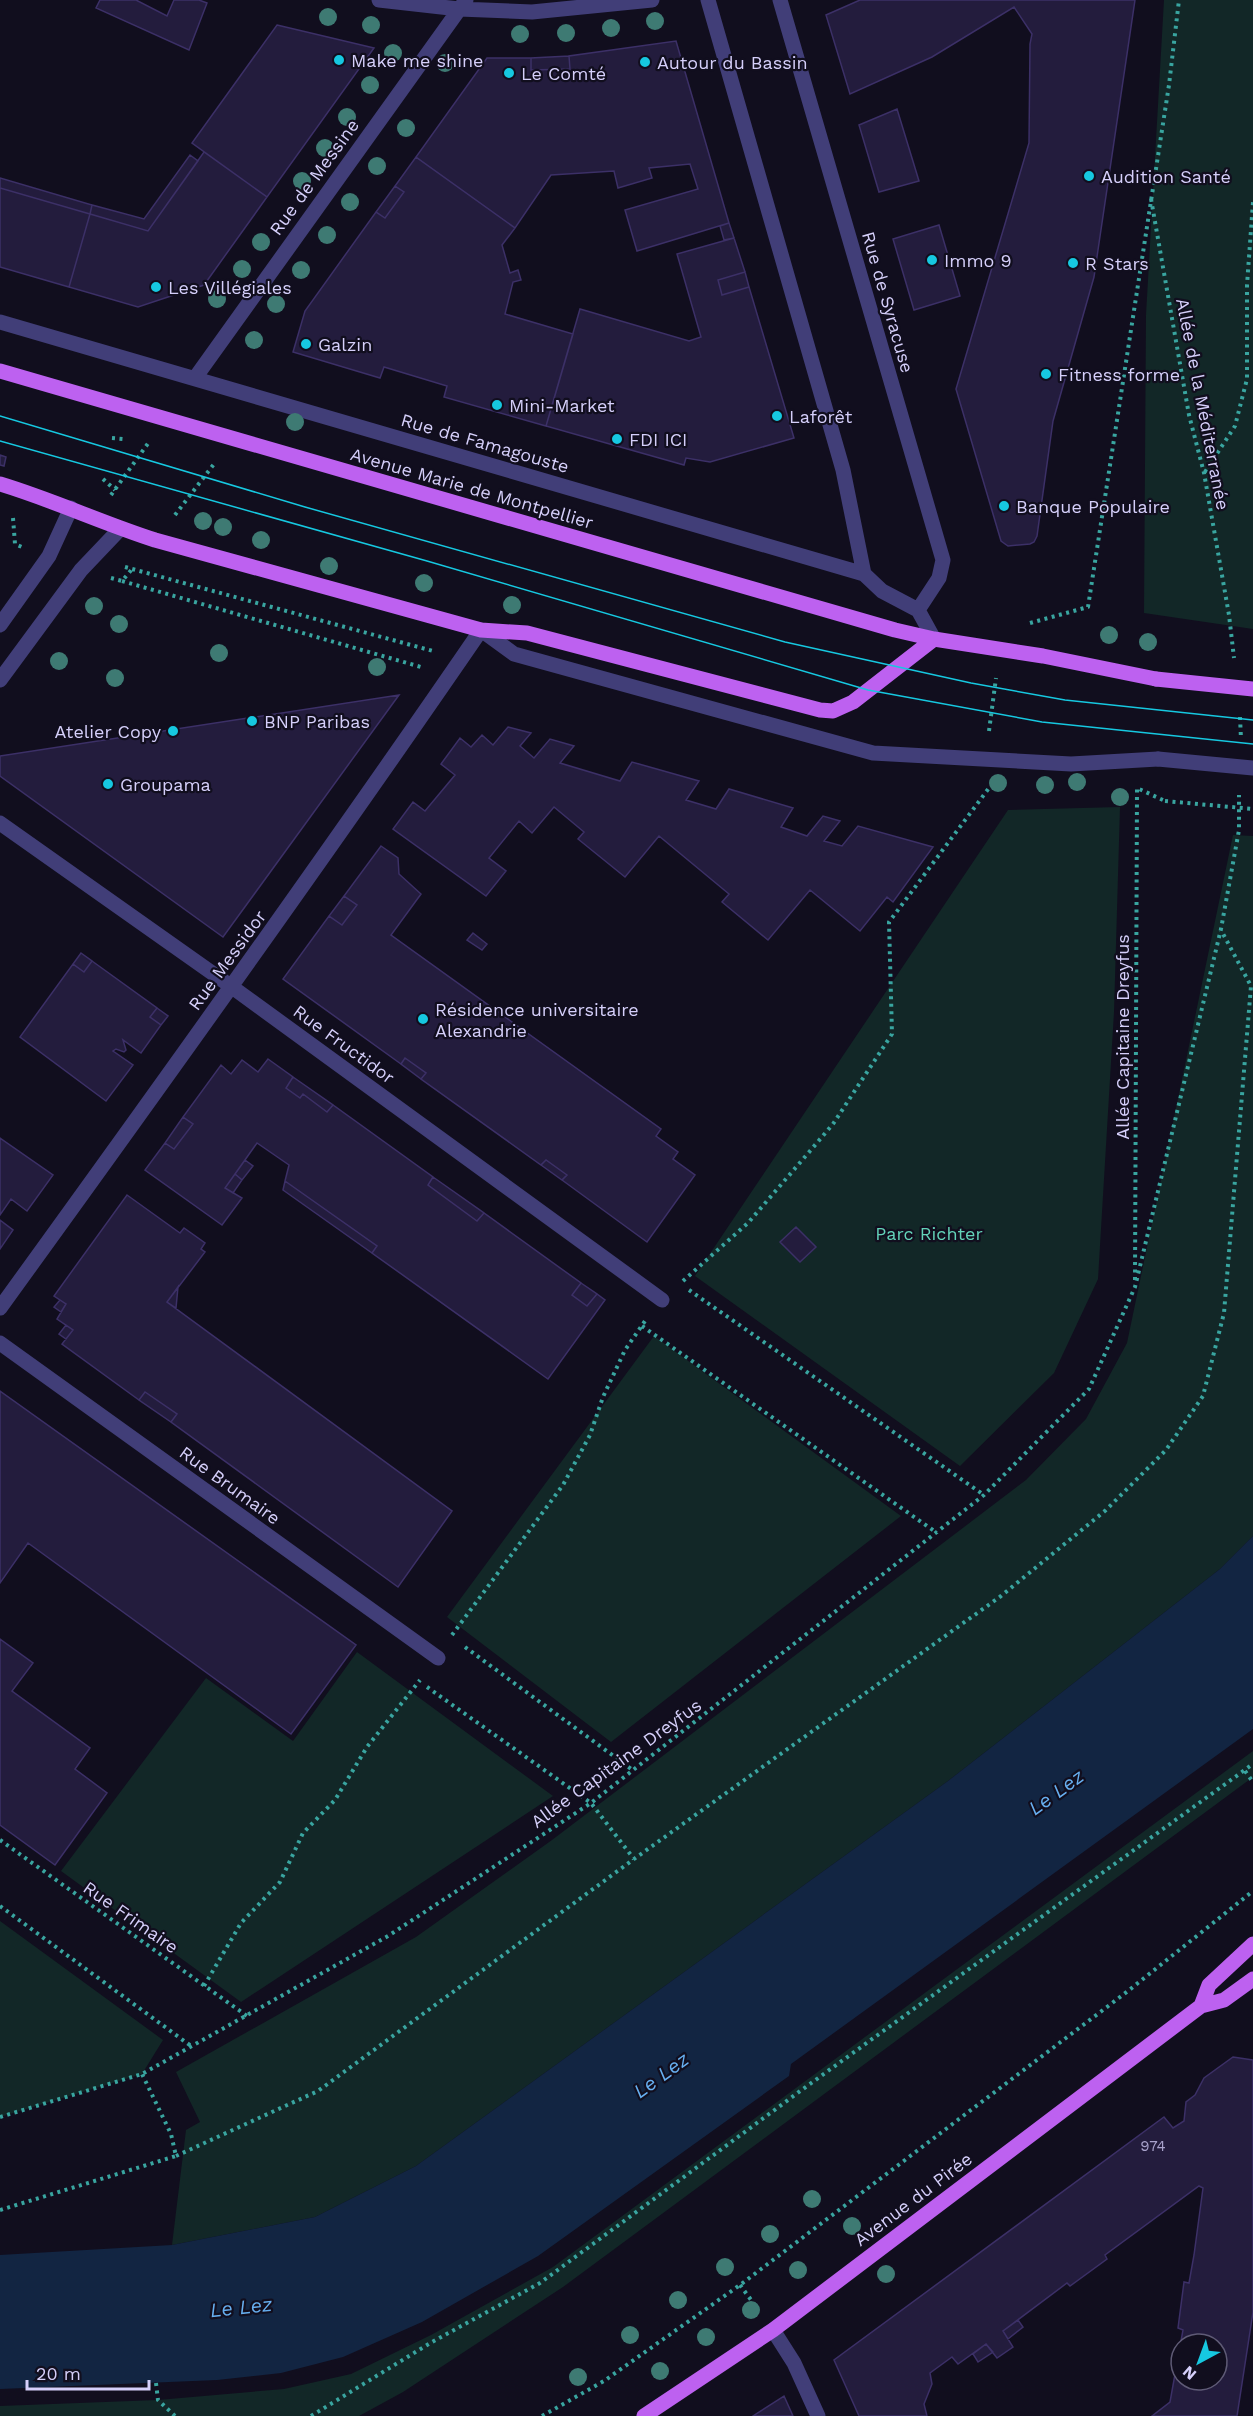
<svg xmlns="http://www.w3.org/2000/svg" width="1253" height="2416" font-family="'Work Sans',sans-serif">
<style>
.green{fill:#122727}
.water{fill:#122542}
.building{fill:#231c3d;stroke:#3c3067;stroke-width:1.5;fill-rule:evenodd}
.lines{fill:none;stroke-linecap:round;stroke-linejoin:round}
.path{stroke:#39a5a0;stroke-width:4;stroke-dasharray:3 4.5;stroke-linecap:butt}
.minor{stroke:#413e78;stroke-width:15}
.major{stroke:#bd61f0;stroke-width:15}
.tram{stroke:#16c8e0;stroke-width:1.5}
.path-bridge{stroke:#39a5a0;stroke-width:4;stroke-dasharray:3 4.5;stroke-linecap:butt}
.minor-bridge{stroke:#413e78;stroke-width:15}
.major-bridge{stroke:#bd61f0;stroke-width:15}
.tree{fill:#3e7a73}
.poi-dot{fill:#16c8e0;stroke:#110e1e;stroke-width:2}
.labels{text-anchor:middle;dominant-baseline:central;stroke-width:4.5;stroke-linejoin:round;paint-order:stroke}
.number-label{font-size:15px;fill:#a8a2cb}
.poi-label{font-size:18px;fill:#d5cffa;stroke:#110e1e;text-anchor:start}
.street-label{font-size:18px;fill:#d5cffa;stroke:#110e1e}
.park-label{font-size:18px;fill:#63d3b9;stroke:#110e1e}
.water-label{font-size:20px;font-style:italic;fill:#67aff0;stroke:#110e1e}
</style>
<rect width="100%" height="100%" fill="#110e1e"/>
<path class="green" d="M1164,0H1253V629L1144,613L1146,315Z
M1120,807L1114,1012L1098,1279L1054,1373L960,1466L695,1276L1008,810Z
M1233,835L1253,836V1536L1220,1569L948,1781L416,2166L315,2217L172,2245L186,2130L200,2122L176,2072L416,1937L552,1840L1026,1480L1086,1419L1127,1343Z
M654,1336L901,1516L611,1742L447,1617Z
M357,1652L553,1796L241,2002L61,1871L206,1678L293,1741Z
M1253,1751V1777L563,2287L403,2392L359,2416H0V2406L158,2400L284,2389L351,2374L431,2335L553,2267Z
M0,1921L163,2040L142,2074L0,2117Z"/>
<path class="water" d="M1253,1536V1729L791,2064L789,2076L538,2256L422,2322L343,2357L281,2373L217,2380L0,2389V2255L172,2245L315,2217L416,2166L948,1781L1220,1569Z"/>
<path class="building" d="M100,0H136L167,16L174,0H199L207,3L189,50L96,8Z
M860,0H1135L1094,277L1053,421L1037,536L1034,542L1030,544L1008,546L1001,541L956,389L1029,143L1030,44L1032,34L1014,7L932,57L850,94L826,15Z
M277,25L374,48L267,197L192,143Z
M676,41L729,223L637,251L625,210L698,189L690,164L649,168L652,178L618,188L614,171L551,175L515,228L416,157L487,58H531V70L570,69L569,56Z
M569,56L570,69L531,70V58Z
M897,109L919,181L879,192L859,125Z
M204,152L267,197L204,285L138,307L69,287L90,214L148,231Z
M190,155L198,161L148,231L90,214L92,205L144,219Z
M416,157L515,228L502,245L510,273L518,270L521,280L513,282L505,314L573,334L546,426L444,397L447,386L384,367L380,378L293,352L305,311L376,212L385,218L404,192L395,186Z
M0,178L92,205L90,214L0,188Z
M395,186L404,192L385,218L376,212Z
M0,188L90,214L69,287L0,267Z
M729,223L734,238L724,240L720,226Z
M939,225L960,296L914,310L893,239Z
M734,238L745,272L718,280L722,295L749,287L794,438L710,462L686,458L684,465L546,426L580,309L689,341L701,337L677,254Z
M745,272L749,287L722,295L718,280Z
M0,455L6,457L4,466L0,465Z
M399,695L223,937L0,776V756Z
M508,727L531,733L520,746L534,758L550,739L574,746L560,763L620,781L632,762L699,781L686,800L716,809L729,789L793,808L781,827L807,836L823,816L840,821L824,841L842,846L858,826L933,847L893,902L887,897L860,931L810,890L768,940L722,902L729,894L659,836L625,877L578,839L584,832L554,807L532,833L519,821L489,858L506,871L486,896L393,829L413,802L425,811L455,775L441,764L460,738L471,747L482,735L493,745Z
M381,846L398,858L399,874L421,894L391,935L661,1129L656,1136L678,1152L673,1159L695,1175L647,1242L562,1180L567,1175L546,1160L541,1165L421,1079L426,1073L405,1058L401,1064L283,979L329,916L342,925L357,905L344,896Z
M344,896L357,905L342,925L329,916Z
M473,933L487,944L482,950L467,940Z
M81,953L92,961L84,972L73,964Z
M92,961L157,1008L150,1017L161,1025L141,1053L123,1040L126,1050L124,1052L116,1049L113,1051L133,1065L106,1101L20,1037L73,964L84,972Z
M157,1008L168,1016L161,1025L150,1017Z
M405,1058L426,1073L421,1079L401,1064Z
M268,1059L293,1077L286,1088L300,1098L303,1094L327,1112L333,1105L433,1177L428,1185L477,1221L484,1213L581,1283L572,1295L587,1306L597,1294L605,1300L548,1379L372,1253L377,1246L285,1181L289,1165L257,1143L225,1188L242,1198L222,1225L145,1170L165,1143L174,1149L193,1124L183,1117L221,1065L231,1074L242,1060L258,1072Z
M293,1077L333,1105L327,1112L303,1094L300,1098L286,1088Z
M183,1117L193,1124L174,1149L165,1143Z
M0,1138L53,1175L27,1211L11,1199L0,1215Z
M245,1160L253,1166L242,1180L235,1174Z
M546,1160L567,1175L562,1180L541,1165Z
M235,1174L242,1180L233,1193L225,1188Z
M433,1177L484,1213L477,1221L428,1185Z
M285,1181L377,1246L372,1253L283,1190Z
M127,1195L180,1233L184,1228L205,1243L201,1249L205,1252L167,1302L452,1511L398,1587L171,1422L177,1414L145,1392L139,1400L62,1344L73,1330L57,1319L66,1304L54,1296Z
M0,1220L13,1230L0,1249Z
M796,1227L816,1247L800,1262L780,1242Z
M581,1283L597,1294L587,1306L572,1295Z
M178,1287L176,1308L167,1302Z
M60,1300L66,1304L61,1312L54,1307Z
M66,1325L73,1330L66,1339L59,1334Z
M0,1391L356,1645L291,1734L28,1543L0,1583Z
M145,1392L177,1414L171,1422L139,1400Z
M0,1639L33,1663L12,1691L90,1748L75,1769L107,1793L55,1865L0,1825Z
M1233,2057L1253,2060V2312L1237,2416H1152L1170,2402L1183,2330L1178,2328L1184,2282L1189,2283L1194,2255L1203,2188L1199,2186L1105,2255L1107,2259L1070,2286L1067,2283L1003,2331L1013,2347L997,2358L986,2344L958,2364L952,2357L930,2373L932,2384L924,2404L927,2416H859L834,2360L1164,2117L1173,2128L1184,2121L1186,2102L1195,2095L1204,2078ZM1181,2344H1217V2380H1181Z
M1018,2320L1023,2327L1008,2339L1003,2331Z
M986,2344L993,2352L978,2362L973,2354Z
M784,2396L793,2416H753Z"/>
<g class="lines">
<path class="path" d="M1151,199L1189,415L1204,473L1229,615L1234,658
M112,438L123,439
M1205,472L1235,426L1247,379V285L1253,202
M103,479L115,490
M111,495L149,442
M175,515L214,464
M13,518L15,544L22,547
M125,567L433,651
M111,578L122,581L133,568
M122,581L421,667
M1030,623L1088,607L1169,85L1179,0
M1240,717L1241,739
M989,731L996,678
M1135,1280L1137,788L1165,801
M683,1281L748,1223L810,1151L833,1124L892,1034L889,922L989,788
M689,1290L984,1495
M642,1326L937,1533
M452,1635L563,1485L590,1435L603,1397L625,1350L645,1321
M465,1647L634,1771
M427,1687L591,1803L634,1859
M1245,1771L1253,1782
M0,1840L247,2016
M0,1906L191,2046
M204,1986L241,1923L280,1882L303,1833L335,1800L367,1747L420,1680
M0,2117L142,2074L388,1936L591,1803L984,1495L1089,1389L1135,1287L1221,929L1239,830V795
M176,2156L318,2091L634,1859L1001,1596L1106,1510L1166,1450L1203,1396L1224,1313L1251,986L1221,930
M0,2210L176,2156L171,2134L142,2074
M740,2285L757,2308
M156,2383L158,2400L175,2416
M311,2416L432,2342L540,2283L803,2089L1253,1764
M542,2416L604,2381L740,2285L1128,1991L1253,1891"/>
<path class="minor" d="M379,0L459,9L532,12L652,0
M708,0L843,470L864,574
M780,0L943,560L939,578L918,610
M0,322L864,574L882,591L918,610L934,639
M195,378L466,0
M0,625L49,556L71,508
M0,680L81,570L120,529
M0,823L232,987L662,1300
M0,1308C163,1083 324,859 481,630L514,654L873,753L1071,764L1158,759
M0,1343L438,1658
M773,2330L794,2363L818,2416"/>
<path class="major" d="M0,371L895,630L934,639L1043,656L1156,679
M0,484C53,500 102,523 155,540L481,630L527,633L820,710L833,711L853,702L934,639
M1201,2006L1209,1985L1253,1944
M644,2416L773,2330L1201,2006L1224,2000L1253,1979"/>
<path class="tram" d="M0,416L305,507L785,642L971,683L1065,700L1253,720
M0,441L427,561L868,690L1042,722L1253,744"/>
<path class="path-bridge" d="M1165,801L1253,809"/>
<path class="minor-bridge" d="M1158,759L1253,768"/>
<path class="major-bridge" d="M1156,679L1253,689"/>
</g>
<g class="tree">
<circle cx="328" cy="17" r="9"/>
<circle cx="655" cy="21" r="9"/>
<circle cx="371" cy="25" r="9"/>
<circle cx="611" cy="28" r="9"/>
<circle cx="566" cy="33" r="9"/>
<circle cx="520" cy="34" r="9"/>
<circle cx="393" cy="53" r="9"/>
<circle cx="445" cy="63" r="9"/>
<circle cx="370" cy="85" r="9"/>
<circle cx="347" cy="117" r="9"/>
<circle cx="406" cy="128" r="9"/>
<circle cx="325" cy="148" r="9"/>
<circle cx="377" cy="166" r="9"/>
<circle cx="302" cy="181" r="9"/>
<circle cx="350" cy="202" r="9"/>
<circle cx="327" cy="235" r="9"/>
<circle cx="261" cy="242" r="9"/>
<circle cx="242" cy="269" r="9"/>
<circle cx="301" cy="270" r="9"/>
<circle cx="217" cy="299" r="9"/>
<circle cx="276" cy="304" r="9"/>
<circle cx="254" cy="340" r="9"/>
<circle cx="295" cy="422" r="9"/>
<circle cx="203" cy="521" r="9"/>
<circle cx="223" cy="527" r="9"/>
<circle cx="261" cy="540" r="9"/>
<circle cx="329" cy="566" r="9"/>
<circle cx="424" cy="583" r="9"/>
<circle cx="512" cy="605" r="9"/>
<circle cx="94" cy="606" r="9"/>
<circle cx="119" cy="624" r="9"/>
<circle cx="1109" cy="635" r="9"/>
<circle cx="1148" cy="642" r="9"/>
<circle cx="219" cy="653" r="9"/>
<circle cx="59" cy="661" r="9"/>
<circle cx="377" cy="667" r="9"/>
<circle cx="115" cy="678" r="9"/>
<circle cx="1077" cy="782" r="9"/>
<circle cx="998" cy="783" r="9"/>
<circle cx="1045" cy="785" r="9"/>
<circle cx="1120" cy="797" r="9"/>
<circle cx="812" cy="2199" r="9"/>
<circle cx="852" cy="2226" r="9"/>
<circle cx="770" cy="2234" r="9"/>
<circle cx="725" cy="2267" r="9"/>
<circle cx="798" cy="2270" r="9"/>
<circle cx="886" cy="2274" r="9"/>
<circle cx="678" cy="2300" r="9"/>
<circle cx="751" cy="2310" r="9"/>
<circle cx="630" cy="2335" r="9"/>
<circle cx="706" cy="2337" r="9"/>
<circle cx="660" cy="2371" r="9"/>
<circle cx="578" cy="2377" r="9"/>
</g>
<g class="poi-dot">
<circle cx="339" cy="60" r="6"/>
<circle cx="645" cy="62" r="6"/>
<circle cx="509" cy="73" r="6"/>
<circle cx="1089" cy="176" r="6"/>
<circle cx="932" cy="260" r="6"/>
<circle cx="1073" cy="263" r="6"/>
<circle cx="156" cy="287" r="6"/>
<circle cx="306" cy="344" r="6"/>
<circle cx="1046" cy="374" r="6"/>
<circle cx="497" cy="405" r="6"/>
<circle cx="777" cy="416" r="6"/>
<circle cx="617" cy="439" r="6"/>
<circle cx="1004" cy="506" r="6"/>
<circle cx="252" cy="721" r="6"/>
<circle cx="173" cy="731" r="6"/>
<circle cx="108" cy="784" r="6"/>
<circle cx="423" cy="1019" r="6"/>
</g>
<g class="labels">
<g class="number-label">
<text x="1153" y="2146">974</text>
</g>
<g class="poi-label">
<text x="351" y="60">Make me shine</text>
<text x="657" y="62">Autour du Bassin</text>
<text x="521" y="73">Le Comté</text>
<text x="1101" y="176">Audition Santé</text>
<text x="944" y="260">Immo 9</text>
<text x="1085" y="263">R Stars</text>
<text x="168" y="287">Les Villégiales</text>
<text x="318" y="344">Galzin</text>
<text x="1058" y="374">Fitness forme</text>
<text x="509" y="405">Mini-Market</text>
<text x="789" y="416">Laforêt</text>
<text x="629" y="439">FDI ICI</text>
<text x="1016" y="506">Banque Populaire</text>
<text x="264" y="721">BNP Paribas</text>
<text x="161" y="731" text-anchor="end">Atelier Copy</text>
<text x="120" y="784">Groupama</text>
<text x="435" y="1009">Résidence universitaire<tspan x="435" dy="21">Alexandrie</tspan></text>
</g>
<g class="street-label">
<text transform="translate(314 177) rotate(-54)">Rue de Messine</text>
<text transform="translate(888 302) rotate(74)">Rue de Syracuse</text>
<text transform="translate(1203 404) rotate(79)">Allée de la Méditerranée</text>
<text transform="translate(485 443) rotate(16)">Rue de Famagouste</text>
<text transform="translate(472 488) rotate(16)">Avenue Marie de Montpellier</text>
<text transform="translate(227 960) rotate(-54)">Rue Messidor</text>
<text transform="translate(1122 1037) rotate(-90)">Allée Capitaine Dreyfus</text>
<text transform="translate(344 1044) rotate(36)">Rue Fructidor</text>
<text transform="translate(230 1485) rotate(36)">Rue Brumaire</text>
<text transform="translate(616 1763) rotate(-36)">Allée Capitaine Dreyfus</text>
<text transform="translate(131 1917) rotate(35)">Rue Frimaire</text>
<text transform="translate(913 2199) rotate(-37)">Avenue du Pirée</text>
</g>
<g class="park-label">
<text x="929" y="1233">Parc Richter</text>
</g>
<g class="water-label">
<text transform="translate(1056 1792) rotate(-36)">Le Lez</text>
<text transform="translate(661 2075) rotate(-36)">Le Lez</text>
<text transform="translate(241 2307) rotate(-6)">Le Lez</text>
</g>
</g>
<g transform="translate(1199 2362) rotate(221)"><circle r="28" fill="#110e1e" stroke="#5f5b76" stroke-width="1.5"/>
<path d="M0-4.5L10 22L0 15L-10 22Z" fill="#16c8e0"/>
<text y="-9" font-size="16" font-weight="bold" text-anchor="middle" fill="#d5cffa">N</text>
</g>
<path d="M27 2380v9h122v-9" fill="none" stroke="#d5cffa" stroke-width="3"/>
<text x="36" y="2380" font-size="18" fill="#d5cffa" stroke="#110e1e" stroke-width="4.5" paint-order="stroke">20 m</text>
</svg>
